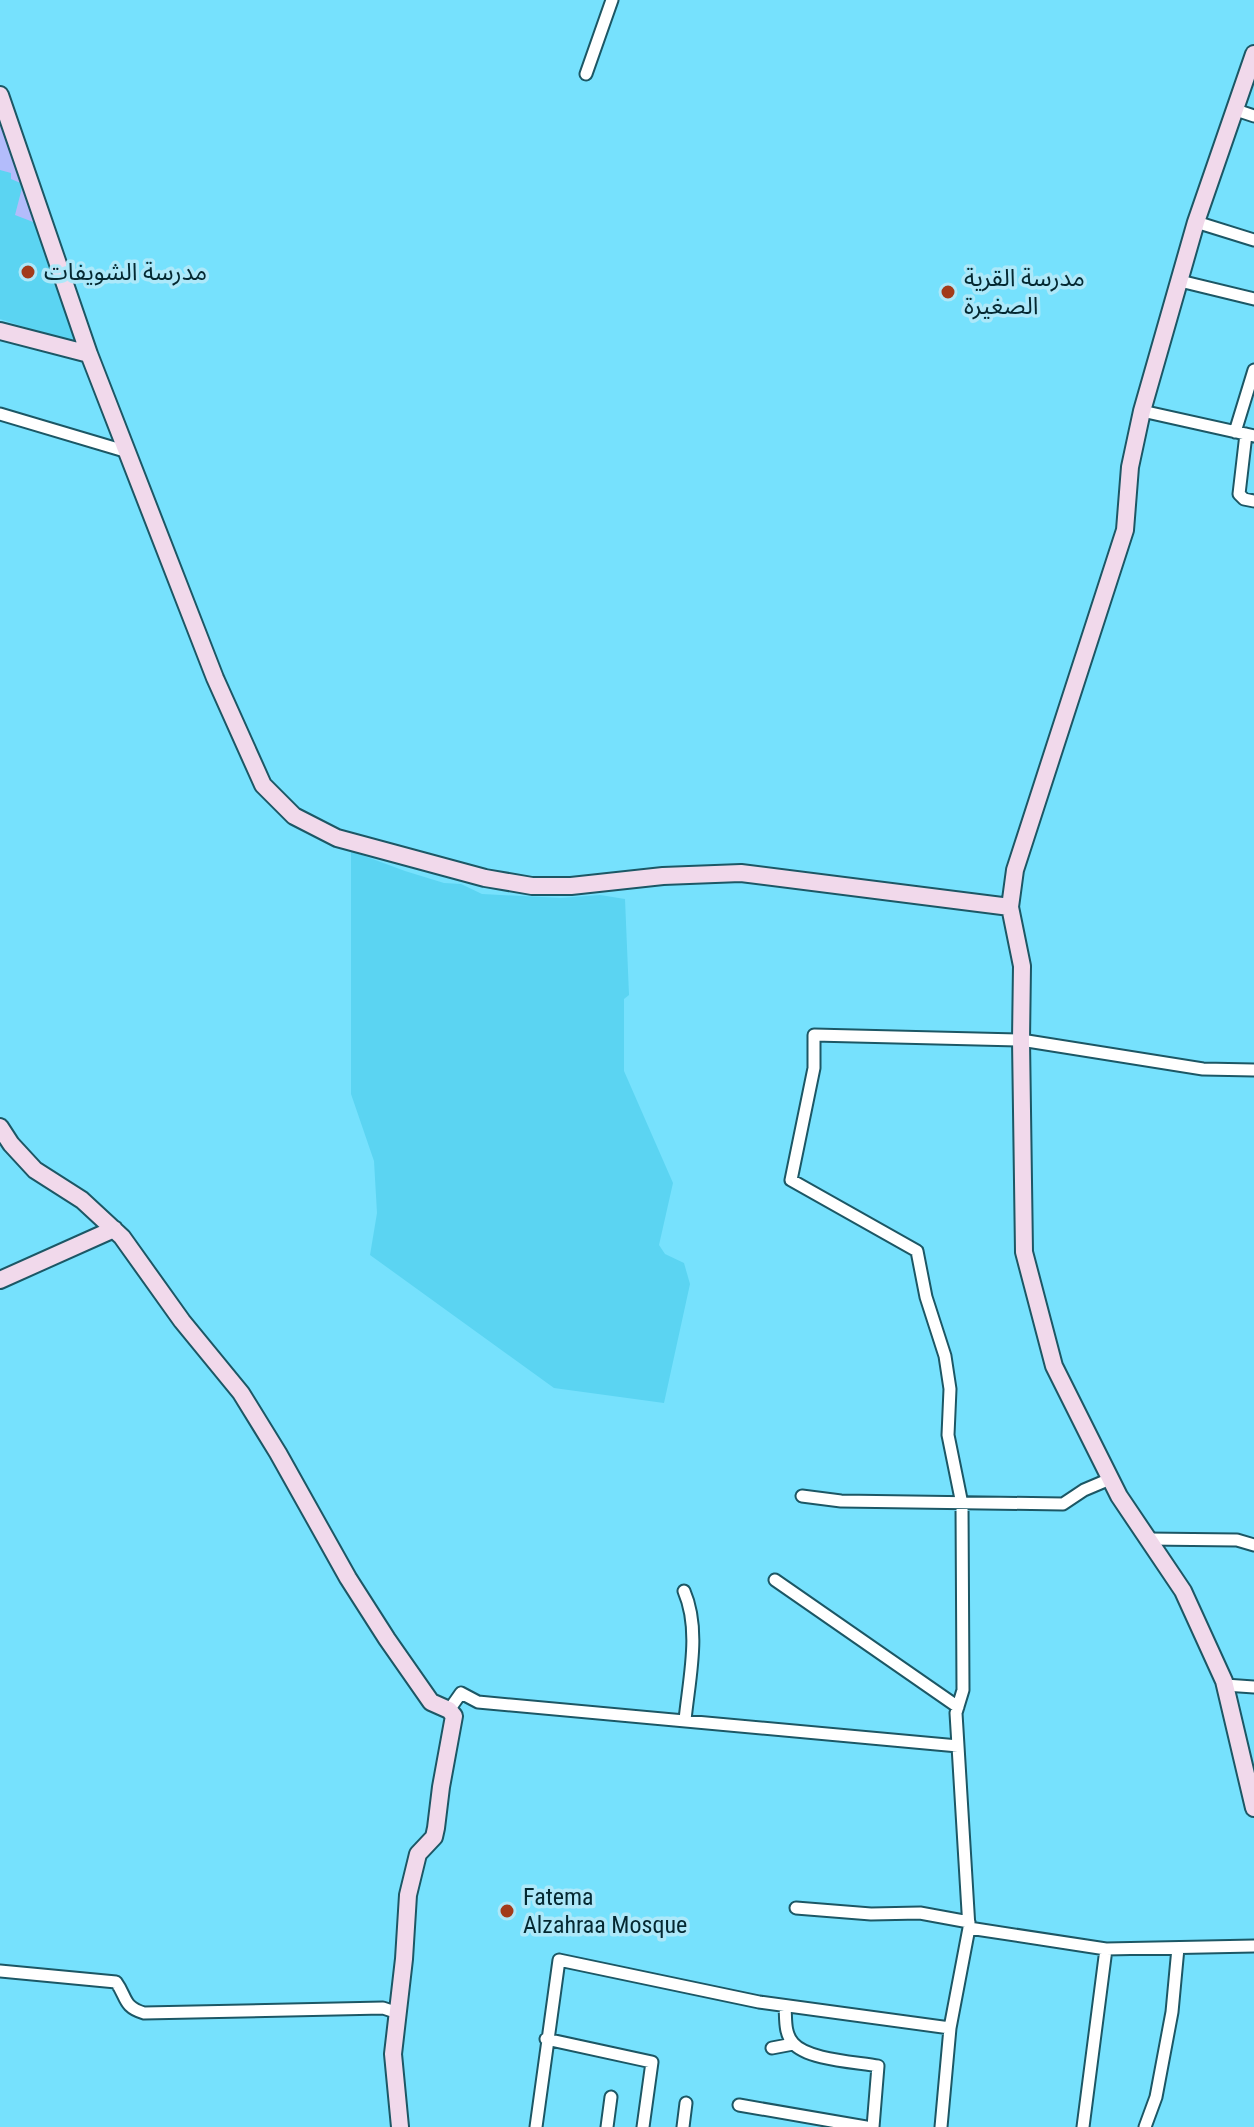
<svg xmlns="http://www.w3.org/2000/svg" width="1254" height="2127" font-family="'Roboto Condensed','Noto Sans Arabic',sans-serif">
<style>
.built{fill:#5bd4f2}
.green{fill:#b3bcfb}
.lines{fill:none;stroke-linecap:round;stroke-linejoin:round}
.street-casing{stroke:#1c5765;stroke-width:15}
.secondary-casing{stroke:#1c5765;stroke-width:20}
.street{stroke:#fff;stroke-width:11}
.secondary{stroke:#f1d9eb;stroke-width:16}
.poi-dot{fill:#a23b1a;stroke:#ade8f9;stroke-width:3}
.labels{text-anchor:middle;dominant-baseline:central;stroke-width:7;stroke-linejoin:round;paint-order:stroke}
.poi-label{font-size:24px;fill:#042831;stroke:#ade8f9;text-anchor:start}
</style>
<rect width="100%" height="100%" fill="#76e1fd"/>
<path class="built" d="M0,112L75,337L70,342L0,319Z
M351,851L405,871L444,883L461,884L482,894L561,898L600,895L625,899L629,995L624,999V1071L673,1183L659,1245L665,1254L684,1263L690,1284L664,1403L554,1388L370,1255L377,1213L374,1161L351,1094Z"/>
<path class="green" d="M0,112L41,225L15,215L23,184L11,179V173L0,170Z"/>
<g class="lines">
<g class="street-casing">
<path id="street" d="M586,74L612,0
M1236,110L1254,116
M1196,222L1254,240
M1180,281L1254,299
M1142,411L1254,436
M0,414L128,452
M1235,432L1254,370
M1246,434L1239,494L1244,499L1254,501
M802,1496L841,1501L1063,1504L1084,1490L1110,1479
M1148,1539L1237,1540L1254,1545
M775,1580L958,1707
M684,1591C701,1630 689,1679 685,1720
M1225,1685L1254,1687
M449,1710L461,1693L478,1702L958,1746L969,1928L950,2028L941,2127
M958,1746L956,1713L963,1690L962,1504L948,1435L950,1389L945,1356L926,1297L917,1251L791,1180L814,1068V1035L1021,1040L1203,1069L1254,1070
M796,1908L871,1914L920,1913L969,1922
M969,1928L1106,1949L1254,1946
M0,1971L116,1982C127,1997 123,2007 144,2013L383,2008L398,2013
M785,2006C786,2018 784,2033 793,2043C807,2060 857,2062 878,2066L873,2127
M546,2039L652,2062L643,2127
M772,2048L793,2044
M739,2105L866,2127
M536,2127L559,1960L759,2002L950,2028
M607,2127L611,2097
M683,2127L686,2103
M1083,2127L1106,1949
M1145,2127L1156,2097L1172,2012L1178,1948"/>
</g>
<g class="secondary-casing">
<path id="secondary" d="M1254,54L1196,222L1142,411L1130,467L1125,530L1015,870L1010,907L1022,966L1021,1040L1024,1252L1054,1366L1119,1496L1183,1591L1224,1681L1254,1808
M0,95L89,354L0,331
M89,354L215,678L263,785L294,816L337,838L485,878L532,886H571L663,876L741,873L1010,907
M0,1127L11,1144L35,1170L82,1200L122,1237L182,1321L241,1393L278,1453L348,1578L387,1639L431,1702L449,1710L454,1716L441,1787L436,1828L434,1837L418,1854L408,1895L404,1959L393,2054L400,2127
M0,1280L114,1229"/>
</g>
<use href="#street" class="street"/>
<use href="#secondary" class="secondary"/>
</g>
<g class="poi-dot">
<circle cx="28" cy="272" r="8"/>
<circle cx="948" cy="292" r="8"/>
<circle cx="507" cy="1911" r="8"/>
</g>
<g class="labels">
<g class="poi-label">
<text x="44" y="272">مدرسة الشويفات</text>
<text x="964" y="278">مدرسة القرية<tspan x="964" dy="28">الصغيرة</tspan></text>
<text x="523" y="1897">Fatema<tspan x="523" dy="28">Alzahraa Mosque</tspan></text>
</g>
</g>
</svg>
